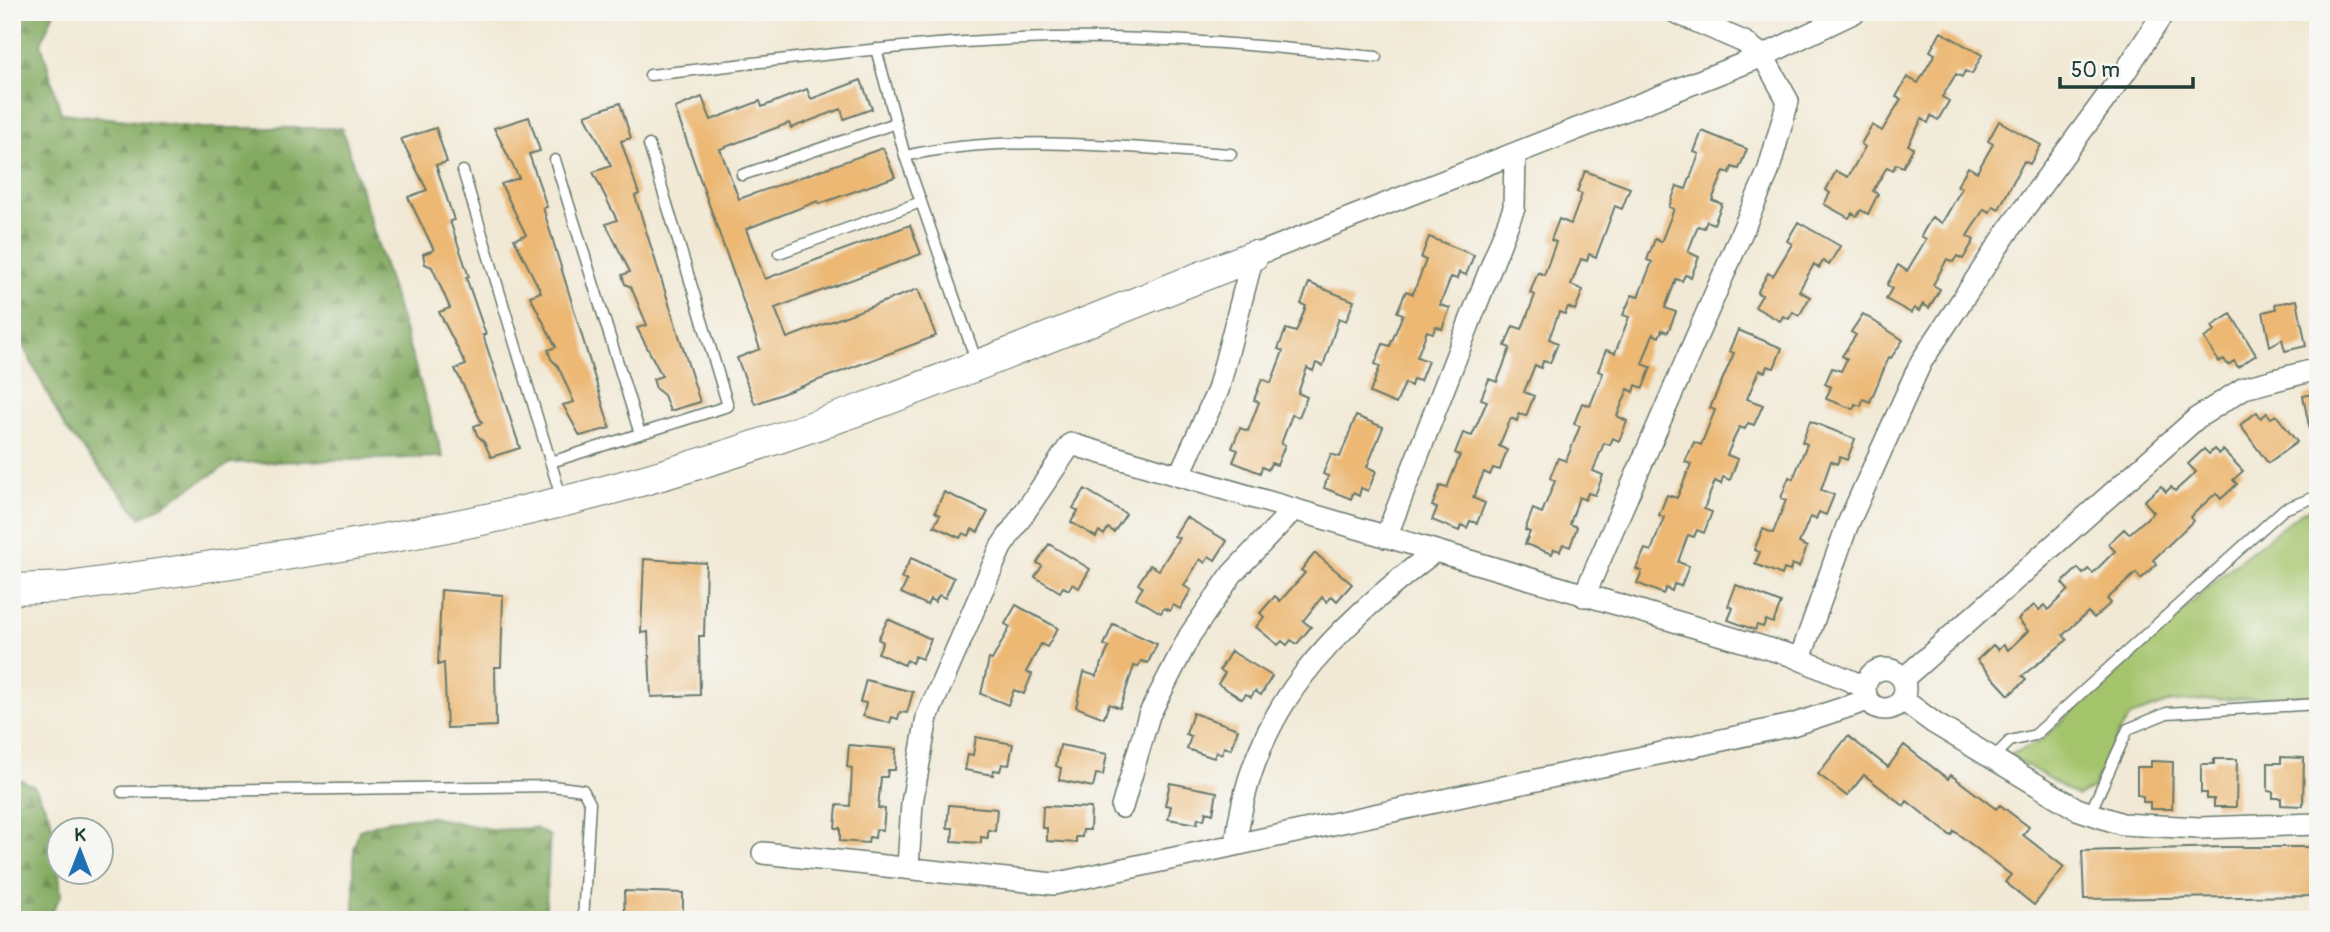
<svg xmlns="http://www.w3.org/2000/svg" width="2330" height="932" font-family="Pangolin,sans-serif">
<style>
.grass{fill:#a4c46c;stroke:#628050;stroke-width:2}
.forest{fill:url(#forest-firs);stroke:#51744a;stroke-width:2}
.building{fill:#ecb873}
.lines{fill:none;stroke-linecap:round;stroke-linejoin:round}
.lane-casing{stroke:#68796c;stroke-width:13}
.street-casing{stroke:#68796c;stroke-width:24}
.secondary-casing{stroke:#68796c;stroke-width:32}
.lane{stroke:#fff;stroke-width:10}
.street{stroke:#fff;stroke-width:21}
.secondary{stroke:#fff;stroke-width:30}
</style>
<defs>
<pattern id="forest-firs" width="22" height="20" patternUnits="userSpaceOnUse" patternTransform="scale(1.75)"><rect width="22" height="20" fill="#83aa60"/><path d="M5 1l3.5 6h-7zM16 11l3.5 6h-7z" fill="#6b8c50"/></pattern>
</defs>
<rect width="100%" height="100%" fill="#f6f6f2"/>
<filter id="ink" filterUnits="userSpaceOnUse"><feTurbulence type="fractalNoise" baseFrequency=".0143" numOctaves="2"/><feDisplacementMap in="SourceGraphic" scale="14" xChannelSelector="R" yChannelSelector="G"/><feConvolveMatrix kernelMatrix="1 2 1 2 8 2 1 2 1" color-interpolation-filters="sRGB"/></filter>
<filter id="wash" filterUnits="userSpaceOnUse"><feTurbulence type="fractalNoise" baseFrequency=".00686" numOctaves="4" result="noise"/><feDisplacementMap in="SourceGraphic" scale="28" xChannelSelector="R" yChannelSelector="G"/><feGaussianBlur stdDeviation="1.57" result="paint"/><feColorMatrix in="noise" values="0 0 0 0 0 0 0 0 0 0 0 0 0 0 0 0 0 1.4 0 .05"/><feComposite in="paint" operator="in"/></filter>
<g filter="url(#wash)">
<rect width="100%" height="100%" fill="#f1e9d5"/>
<path class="grass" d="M2318,507V695L2170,702L2131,716L2118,734L2093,788L2078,796L2010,755L2039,742L2229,569L2303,511Z"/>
<path class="forest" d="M12,12H54L41,43L61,113L202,128H342L443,457L231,463L141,518L65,428L12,324Z
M12,776L34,786L50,816L57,849L61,896L47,919L12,920Z
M431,817L494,830L535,828L550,836L545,920H354V849L359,830L390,820Z"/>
<g id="blocks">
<path class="building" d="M1941,32L1982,55L1972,74L1965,71L1962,77L1956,74L1942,97L1949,101L1938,120L1931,116L1928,123L1922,119L1908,145L1913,148L1903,167L1896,164L1893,170L1887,167L1873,191L1878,194L1868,214L1861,210L1857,216L1852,213L1849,218L1824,204L1830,193L1826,190L1836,171L1848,177L1865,147L1861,144L1872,125L1882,131L1901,99L1896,97L1907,77L1918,83L1935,54L1930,51Z
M861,80L872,109L844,119L841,109L791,128L789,123L720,149L739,199L883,148L895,177L819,204L818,201L746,229L765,279L910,225L921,254L775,308L787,338L918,289L936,336L755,404L737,358L760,349L675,108L702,97L711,120L760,101L762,107L807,89L811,99Z
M620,103L631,138L621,141L639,194L635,196L700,402L670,411L664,395L656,389L653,379L662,376L637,328L647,325L631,287L625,284L622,275L630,272L606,224L617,220L593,172L611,166L585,115Z
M529,117L540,151L529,154L547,207L543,208L610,428L580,436L563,405L574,402L558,366L551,359L548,350L556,347L530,296L541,292L514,239L526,235L501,184L519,178L494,128Z
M1999,121L2041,145L2030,164L2024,161L1999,209L1993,206L1990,212L1984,209L1967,236L1974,240L1963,259L1957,256L1953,262L1947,259L1933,285L1940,289L1929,308L1923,304L1919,311L1914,308L1911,313L1886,299L1892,288L1887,285L1898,265L1907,271L1926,239L1921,236L1932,217L1942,223L1962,188L1957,186L1968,167L1977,172L1993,144L1988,141Z
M436,128L447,162L436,165L454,220L450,221L469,277H466L486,335H483L520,448L491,457L484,442L477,435L474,426L482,423L455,369L466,365L439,312L450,308L432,267L425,264L423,254L434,250L408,197L427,190L401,139Z
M1702,131L1747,149L1739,169L1732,167L1730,173L1724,171L1712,200L1722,204L1714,224L1707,221L1704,228L1698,226L1688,252L1699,257L1691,277L1685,275L1682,281L1676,279L1665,308L1676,312L1668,332L1662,330L1659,337L1653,334L1642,364L1651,367L1643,388L1636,385L1634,392L1628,389L1617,416L1627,421L1619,441L1613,438L1610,445L1604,443L1593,471L1603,475L1595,495L1588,493L1585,500L1579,497L1570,524L1577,527L1570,547L1563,544L1560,551L1554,549L1552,554L1525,544L1530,532L1525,530L1533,509L1542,513L1555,481L1550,478L1558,458L1566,461L1580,426L1574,424L1582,403L1590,406L1603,373L1598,371L1606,350L1615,353L1629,317L1623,315L1632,295L1638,297L1652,262L1647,260L1655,239L1661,242L1674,209L1669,207L1677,186L1686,189L1699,154L1694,152Z
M1585,171L1630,188L1622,209L1615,206L1596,257L1589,254L1587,261L1581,259L1571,285L1583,290L1575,310L1568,307L1565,314L1559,312L1549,339L1558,343L1550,363L1543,361L1541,368L1535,365L1524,392L1534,396L1526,416L1519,414L1517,421L1511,418L1499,446L1507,450L1500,470L1493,468L1490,475L1484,472L1473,498L1485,503L1477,523L1470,521L1467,528L1461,525L1459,531L1432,520L1437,508L1432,506L1440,486L1447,488L1460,455L1455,453L1463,433L1472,436L1487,401L1481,399L1489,379L1497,382L1510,348L1505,346L1513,326L1522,329L1535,295L1530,293L1538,272L1544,275L1556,242L1551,240L1559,219L1571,224L1582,194L1577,192Z
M1798,222L1840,246L1829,265L1823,261L1819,268L1814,264L1799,291L1810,297L1799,316L1793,312L1789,319L1783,316L1780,321L1755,307L1762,295L1757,293L1768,273L1773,276L1792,244L1787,241Z
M1429,237L1474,255L1466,275L1459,272L1457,279L1451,277L1440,305L1450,308L1442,329L1436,326L1433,333L1427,331L1417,357L1428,361L1420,381L1413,379L1411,386L1405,383L1396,404L1370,393L1380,366L1375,364L1383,344L1390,346L1403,314L1397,312L1406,291L1413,294L1426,260L1421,258Z
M1309,283L1354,301L1346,321L1339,318L1323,366L1316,363L1313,371L1307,368L1298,393L1307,397L1299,417L1292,415L1281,444L1285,445L1277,465L1271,463L1268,470L1262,467L1260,473L1233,462L1238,450L1232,448L1240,428L1248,431L1259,402L1254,400L1262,379L1271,383L1283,351L1278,349L1286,329L1296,332L1306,306L1301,304Z
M2297,300L2306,346L2285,351L2282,339L2270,346L2263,312L2276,309L2275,304Z
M1863,314L1903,340L1891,358L1889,357L1870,402L1863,399L1861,406L1855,404L1853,409L1826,399L1831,387L1825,384L1832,368L1841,371L1847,359L1842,356L1856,335L1851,332Z
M2231,314L2256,355L2238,367L2234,361L2228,365L2224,359L2219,362L2204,338L2215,331L2212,326Z
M1738,330L1782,348L1774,368L1767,366L1765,372L1759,370L1747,399L1763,405L1754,425L1748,423L1745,429L1739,427L1727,455L1738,459L1730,480L1723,477L1721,484L1715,481L1704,509L1712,512L1704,533L1697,530L1694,537L1688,535L1678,562L1689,566L1681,586L1674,584L1672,591L1666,588L1663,594L1637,583L1642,571L1636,569L1645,549L1651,551L1664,517L1659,515L1667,495L1677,498L1691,464L1685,462L1694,442L1701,445L1715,410L1710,408L1734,353L1729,351Z
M2318,393V435L2311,436L2303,396Z
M2257,412L2261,418L2267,413L2271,418L2276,415L2297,442L2268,463L2240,425Z
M1356,416L1383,427L1367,467L1376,471L1368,491L1361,488L1359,496L1353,493L1351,499L1324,488L1328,476L1323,474L1331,454L1340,457Z
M1810,421L1855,439L1847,460L1840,457L1837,464L1831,461L1821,490L1834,495L1826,515L1819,512L1816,519L1810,517L1799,543L1807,547L1799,567L1792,564L1790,571L1784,569L1782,575L1755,564L1760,552L1754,550L1763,529L1773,533L1786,500L1781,498L1789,477L1793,479L1807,444L1802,442Z
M2204,449L2209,454L2214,449L2219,454L2223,450L2243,471L2233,480L2237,484L2221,499L2216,493L2190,517L2193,521L2153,560L2157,564L2141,579L2136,573L2107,599L2111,603L2094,618L2088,612L2063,635L2067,640L2022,676L2026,680L2009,695L1977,660L1993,645L1998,650L2003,645L2008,650L2028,631L2018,619L2034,605L2039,610L2044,605L2048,610L2068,590L2062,583L2078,568L2083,574L2088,569L2093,573L2115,551L2108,544L2124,529L2129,534L2154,512L2144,501L2161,486L2166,492L2171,487L2175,491L2196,472L2188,464Z
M1085,489L1126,514L1114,532L1108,528L1104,535L1099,531L1096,537L1071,522L1078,511L1073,508Z
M944,492L988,512L978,532L972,529L969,536L963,533L960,538L934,526L940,515L935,512Z
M1186,517L1227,541L1215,560L1209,556L1205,563L1200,559L1184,586L1191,590L1180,609L1173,605L1170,611L1164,608L1161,613L1136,598L1143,587L1138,584L1150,565L1159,570L1179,538L1174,536Z
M1049,544L1090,569L1079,588L1072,584L1069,590L1063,587L1060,592L1035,577L1042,566L1037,563Z
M1315,553L1352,584L1337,601L1332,596L1327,602L1322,597L1303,621L1311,627L1297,644L1291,640L1287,645L1282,641L1278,645L1256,627L1264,617L1260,613L1275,596L1280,601L1305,573L1301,570Z
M911,558L954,578L945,598L939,595L935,602L930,599L927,605L901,593L907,581L901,578Z
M644,559L706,563L704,636H699L700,695L651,697L648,632L641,633Z
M1736,585L1781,603L1773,623L1766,620L1763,627L1757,625L1755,630L1728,620L1733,608L1728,606Z
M441,590L503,595L501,667H495L496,726L447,728L444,663L438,665Z
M1016,605L1058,628L1047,647L1041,644L1026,672L1032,674L1024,694L1014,690L1008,705L981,694L989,659L992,660L1010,627L1005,624Z
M888,619L931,639L922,659L915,656L912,663L907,660L904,665L878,653L883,642L878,639Z
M1113,624L1157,644L1148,663L1141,661L1138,667L1134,666L1120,708L1109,704L1104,718L1076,707L1084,672L1096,676L1109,647L1104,645Z
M1231,651L1272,676L1261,695L1255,691L1251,697L1246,694L1242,699L1218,684L1225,673L1220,670Z
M866,680L913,692L907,713L900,712L898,719L892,717L890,723L863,716L866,703L860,702Z
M1193,713L1238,729L1231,749L1224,747L1222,754L1216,752L1214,758L1187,749L1191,736L1186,734Z
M1848,736L1888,767L1904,745L1948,779L1951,775L1996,809L2000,805L2029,827L2023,835L2064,867L2034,905L2005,882L2011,875L1954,831L1951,836L1907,801L1904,806L1864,775L1847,796L1818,774Z
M976,737L1013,744L1009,765L1002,764L1000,771L994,770L993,775L965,770L968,754L973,755Z
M849,745L896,749L895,770H888L887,777H881L878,808L885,809L883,830H876L875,838L869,837L868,843L840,841V828H835L837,805L850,806L852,768L847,767Z
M1060,745L1107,754L1103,775L1096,774L1093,787L1059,780L1061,768L1056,766Z
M2281,757L2304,758L2303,806L2281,805V798H2273V792L2268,791V763H2281Z
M2214,759H2237L2236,807H2214V799H2207V793H2201V764H2214Z
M2151,761L2173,762L2172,809H2150V802H2143V796L2137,795V767H2151Z
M1170,783L1217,792L1213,814L1206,812L1204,820L1198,818L1197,824L1168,819L1171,806L1165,805Z
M949,805L997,809L995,831L988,830V838L981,837V843L952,841L953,828H947Z
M1043,806L1091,808L1090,830H1083L1082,837H1076V843L1047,841V828H1042Z
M2225,847H2318V896L2084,899L2082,851Z
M624,891L683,893V920H625Z"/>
</g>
</g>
<g filter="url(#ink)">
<use href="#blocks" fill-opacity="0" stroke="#68796c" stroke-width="2"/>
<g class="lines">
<g class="lane-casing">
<path id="lane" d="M876,49L905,156L977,363
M650,75C784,60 918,41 1052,38C1161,36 1268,46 1376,57
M905,156C1010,132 1125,148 1231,154
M555,160L640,434
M463,171L562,500
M742,175L896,123
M779,253L921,202
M551,462L728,406L649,145
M1993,758L2010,741L2035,735L2284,509L2318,496
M122,792L552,786L583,790L590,803L583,920
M2090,813L2128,729L2167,713L2318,704"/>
</g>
<g class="street-casing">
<path id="street" d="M1179,476L1218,390L1253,256L1763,56L1855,12
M1386,537L1514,208L1515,155
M1584,596L1768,172L1788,101L1763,56L1744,42L1675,12
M1800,659L1847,526L1921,362L2012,225L2125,72L2164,12
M1865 689a20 20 0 1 1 40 0a20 20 0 1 1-40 0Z
M1903,679L2197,418L2244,388L2318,369
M1903,700L1934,723L2077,809L2122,824L2199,828L2318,824
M1122,807L1149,715L1190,635L1232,574L1294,509
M1236,845C1250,708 1332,631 1435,551
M763,853L1054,884L1792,725L1868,700
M908,867L912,803L927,717L1001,547L1071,444L1790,655L1865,687"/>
</g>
<g class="secondary-casing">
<path id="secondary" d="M12,589L69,587C251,560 434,537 612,489C831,430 1042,339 1253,256"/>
</g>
<use href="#lane" class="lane"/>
<use href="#street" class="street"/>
<use href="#secondary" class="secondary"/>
</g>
</g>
<rect width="2330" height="932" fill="none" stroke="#f6f6f2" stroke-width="42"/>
<g transform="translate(80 851)"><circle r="33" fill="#f6f6f2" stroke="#a0aca6" stroke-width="2"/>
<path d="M0-5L12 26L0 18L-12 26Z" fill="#1f6fb2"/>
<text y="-10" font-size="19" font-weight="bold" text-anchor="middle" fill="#1f3d34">K</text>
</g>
<path d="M2060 77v10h133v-10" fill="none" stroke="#1f3d34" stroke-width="3.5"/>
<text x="2071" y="77" font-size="21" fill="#1f3d34" stroke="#f6f6f2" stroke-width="5" paint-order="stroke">50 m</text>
</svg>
